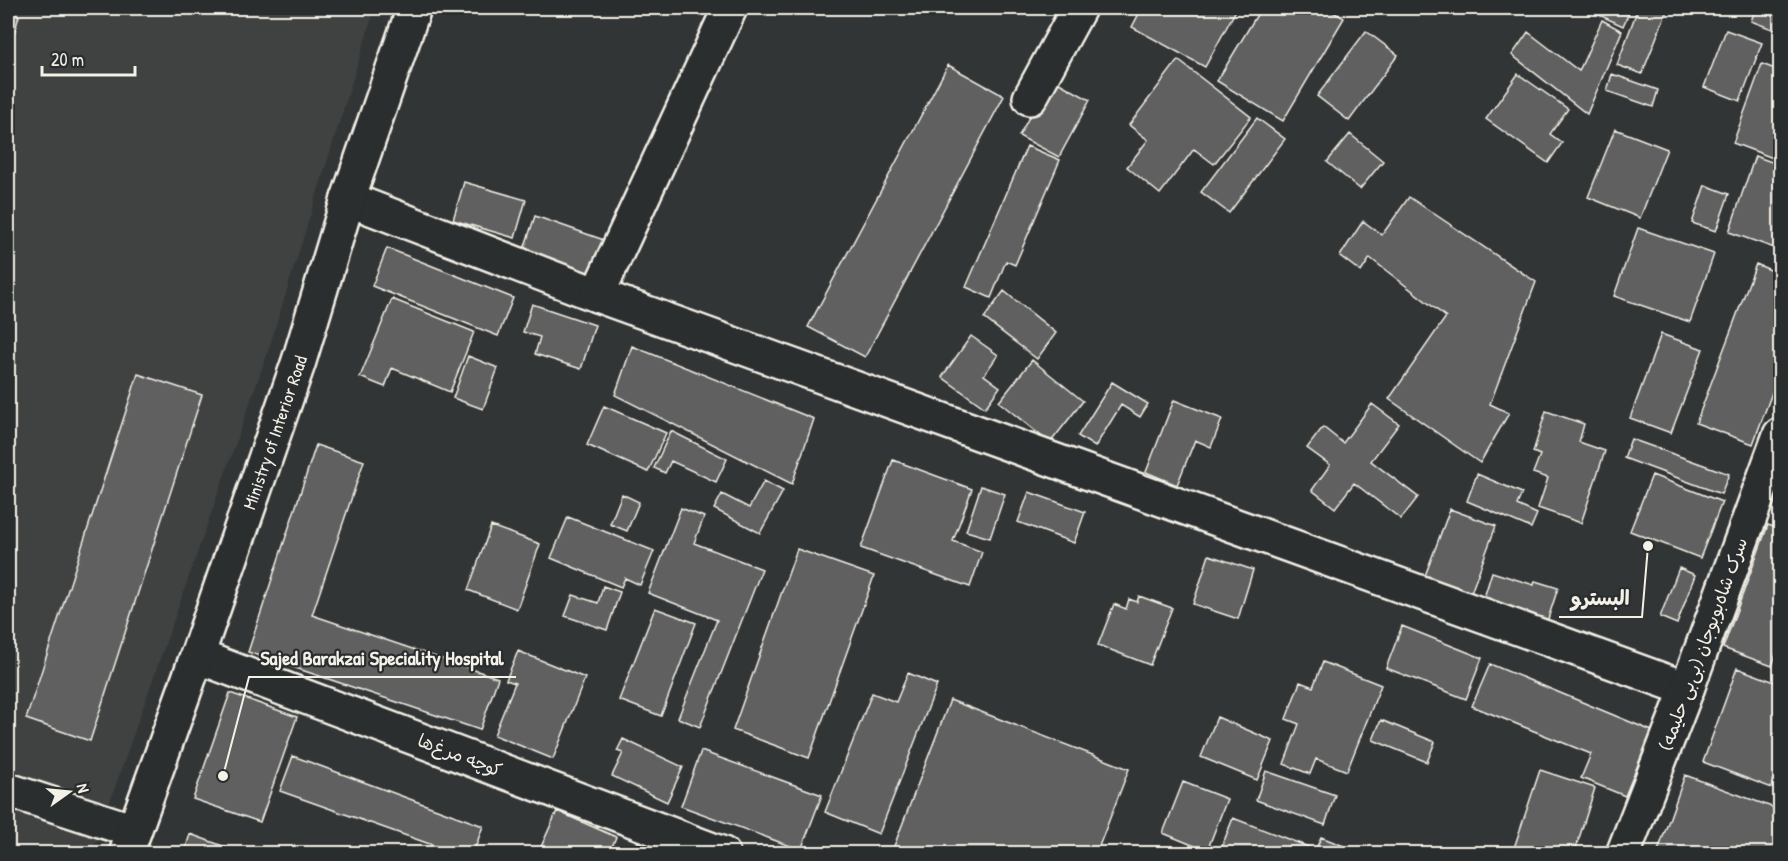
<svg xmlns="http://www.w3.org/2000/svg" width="1788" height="861" font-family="'Patrick Hand','Playpen Sans Arabic',sans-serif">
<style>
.built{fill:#404242}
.building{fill:#5f605f;stroke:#f4f1e8;stroke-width:1.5}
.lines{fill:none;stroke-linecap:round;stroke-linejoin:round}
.minor-casing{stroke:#f4f1e8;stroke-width:38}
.minor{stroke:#2a2d2e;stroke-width:33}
.labels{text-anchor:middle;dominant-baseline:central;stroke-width:4.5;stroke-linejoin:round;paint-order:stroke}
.street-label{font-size:18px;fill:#f4f1e8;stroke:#2a2d2e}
.leader{fill:none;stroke:#f4f1e8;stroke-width:2}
.callout-dot{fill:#f4f1e8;stroke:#2a2d2e;stroke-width:2}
.callout-label{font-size:20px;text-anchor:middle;font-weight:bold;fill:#f4f1e8;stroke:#2a2d2e;stroke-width:4.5;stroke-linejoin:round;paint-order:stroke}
</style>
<rect width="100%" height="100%" fill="#323535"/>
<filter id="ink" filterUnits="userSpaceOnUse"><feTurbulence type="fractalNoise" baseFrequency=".0167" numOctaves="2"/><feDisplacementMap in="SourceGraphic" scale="12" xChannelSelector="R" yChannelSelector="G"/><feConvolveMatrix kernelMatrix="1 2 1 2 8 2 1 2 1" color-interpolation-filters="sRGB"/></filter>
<g filter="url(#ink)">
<path class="built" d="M8,8H375L267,354L92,853H8Z"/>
<path class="building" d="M1142,8H1237L1205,67L1132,27Z
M1261,8H1326L1344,18L1283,121L1217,81Z
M1375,8H1388L1383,14Z
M1600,8H1631L1623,26L1597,14Z
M1638,8H1668L1642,74L1617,65Z
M1756,8H1780V32L1751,21Z
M8,12L19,16L8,55Z
M1602,20L1622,31L1587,114L1512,55L1528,32L1579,71Z
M1726,30L1762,43L1740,101L1704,87Z
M1366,31L1398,55L1349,121L1317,96Z
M1178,60L1251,117L1214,164L1194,149L1160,194L1127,167L1148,140L1129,125Z
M1762,64L1780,71V138L1773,158L1733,143Z
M948,65L1004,96L865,357L808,327Z
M1518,74L1568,109L1550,134L1562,143L1548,163L1486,119Z
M1612,74L1658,90L1653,107L1607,91Z
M1050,78L1090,100L1059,157L1019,136Z
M1257,118L1285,139L1229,213L1201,192Z
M1615,129L1667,149L1640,218L1588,197Z
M1350,134L1383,161L1360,189L1327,162Z
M1027,146L1060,160L1015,265L1006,261L991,298L966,287Z
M1755,156L1780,165V250L1729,232Z
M464,182L526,200L515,238L453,220Z
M1705,185L1729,194L1716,231L1692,223Z
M1409,197L1536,282L1490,404L1509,413L1480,463L1389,399L1446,317L1370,258L1361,272L1340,256L1363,221L1382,235Z
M535,216L604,240L589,287L551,274L556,260L524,249Z
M1638,228L1714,254L1690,322L1614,296Z
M387,248L513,298L498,336L372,286Z
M1756,264L1780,274V371L1753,444L1696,423Z
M1004,291L1056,333L1037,359L984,318Z
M392,299L474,332L450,392L392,368L385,387L360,377Z
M532,304L595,325L581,369L535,354L540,337L523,332Z
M1661,334L1703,349L1671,433L1630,418Z
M971,336L998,355L984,375L1000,387L985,408L942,377Z
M632,346L814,419L792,484L615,395Z
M468,356L498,368L483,409L453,398Z
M1032,360L1083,401L1050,443L999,402Z
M138,374L202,395L90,741L26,719Z
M1112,382L1148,404L1140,417L1121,405L1095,447L1078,436Z
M1174,400L1222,419L1211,447L1195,440L1177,485L1146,472Z
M1372,404L1399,424L1371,461L1418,497L1401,519L1354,483L1335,508L1312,490L1330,465L1307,448L1323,427L1343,443Z
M604,406L666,433L648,472L587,445Z
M1546,411L1584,424L1579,442L1605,451L1581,523L1538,508L1548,478L1533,473L1540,455L1533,452Z
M671,431L727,459L716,482L671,461L665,473L654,468Z
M1631,439L1729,474L1721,494L1624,458Z
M316,445L364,461L312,615L498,678L480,730L248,652Z
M893,460L972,489L953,541L982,552L970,587L861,548Z
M1477,474L1522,493L1517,505L1537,514L1531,528L1467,501Z
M1652,475L1722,502L1700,558L1630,531Z
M764,481L783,491L760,533L714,509L722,494L749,508Z
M981,486L1005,494L990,538L966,531Z
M1029,492L1085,512L1074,543L1018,522Z
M622,494L639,502L627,531L610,524Z
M681,508L704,517L694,543L762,569L700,727L678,718L717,620L648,593Z
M1450,509L1496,526L1469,598L1423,581Z
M568,517L654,551L640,585L625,578L621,587L551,558Z
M1768,525L1780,529V643L1772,666L1723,648Z
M491,526L540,544L517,609L468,590Z
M797,549L874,576L809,758L733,730Z
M1209,555L1253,570L1238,619L1193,604Z
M1679,568L1695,575L1677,624L1660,617Z
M1492,572L1534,585L1535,581L1558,588L1546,625L1482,604Z
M603,586L620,592L607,630L565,616L573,595L598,603Z
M1139,596L1172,608L1150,665L1098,645L1114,604L1126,609L1129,599L1137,602Z
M655,608L696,623L661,716L619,700Z
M1402,626L1482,658L1466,699L1386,668Z
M518,651L585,678L553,759L494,735L515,683L506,680Z
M1323,662L1381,685L1347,771L1316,759L1310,774L1284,764L1299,724L1286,719L1300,682L1313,687Z
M1490,664L1652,731L1625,796L1581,778L1591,754L1472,706Z
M1737,668L1780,684V791L1703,762Z
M908,673L937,685L879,834L825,812L872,693L896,702Z
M230,693L297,717L260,822L193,799Z
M950,700L1129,769L1096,854H891Z
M1217,717L1273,741L1257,780L1201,757Z
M1381,720L1435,742L1427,762L1373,740Z
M623,739L683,767L667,802L612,776L623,753L617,751Z
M701,751L822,795L801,850L681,806Z
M293,756L483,826L473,854H439L441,848L280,791Z
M1540,770L1595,788L1574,854H1512Z
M1266,771L1335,795L1325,825L1256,800Z
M1685,775L1780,810V854H1657Z
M1183,782L1227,799L1207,851L1163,833Z
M557,811L616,837L609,854H555L541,847Z
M1233,818L1311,848L1308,854H1219Z
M190,834L245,854H184Z
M1321,837L1364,854H1314Z
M639,840L670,854H633Z"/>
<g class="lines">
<g class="minor-casing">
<g id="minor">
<path d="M1030,98L1079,8"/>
<path d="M348,199L597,295L1687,689"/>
<path d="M597,295L730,8"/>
<path d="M197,656L723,854"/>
<path d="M8,790L134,831"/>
<path id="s1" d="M126,854L197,656L299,361L348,199L414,8"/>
<path d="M1623,854L1687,689L1780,435"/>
</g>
</g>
<use href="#minor" class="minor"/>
</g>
</g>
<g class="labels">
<g class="street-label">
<text stroke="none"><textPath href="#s1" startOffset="447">Ministry of Interior Road</textPath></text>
<text transform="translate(1703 644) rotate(-70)">سرک شاه‌بوبوجان (بی‌بی حلیمه)</text>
<text transform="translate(460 755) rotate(21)">کوچه مرغ‌ها</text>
</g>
</g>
<path class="leader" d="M1648 546L1642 617H1559M223 776L249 677H516"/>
<g class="callout-dot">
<circle cx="1648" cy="546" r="6"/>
<circle cx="223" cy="776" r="6"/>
</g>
<g class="callout-label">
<text x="1600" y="605">البسترو</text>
<text x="382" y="665">Sajed Barakzai Speciality Hospital</text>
</g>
<rect width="1788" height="861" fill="none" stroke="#2a2d2e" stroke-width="30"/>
<rect x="15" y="15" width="1758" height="831" fill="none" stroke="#f4f1e8" stroke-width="2" filter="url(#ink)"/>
<g transform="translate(69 792) rotate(75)" stroke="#2a2d2e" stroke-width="4.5" paint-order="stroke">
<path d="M0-4.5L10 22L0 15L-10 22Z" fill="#f4f1e8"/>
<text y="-9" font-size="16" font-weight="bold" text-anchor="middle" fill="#f4f1e8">N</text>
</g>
<path d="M42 66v9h93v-9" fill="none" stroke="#f4f1e8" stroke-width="3"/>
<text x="51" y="66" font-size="18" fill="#f4f1e8" stroke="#2a2d2e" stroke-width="4.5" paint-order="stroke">20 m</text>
</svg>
